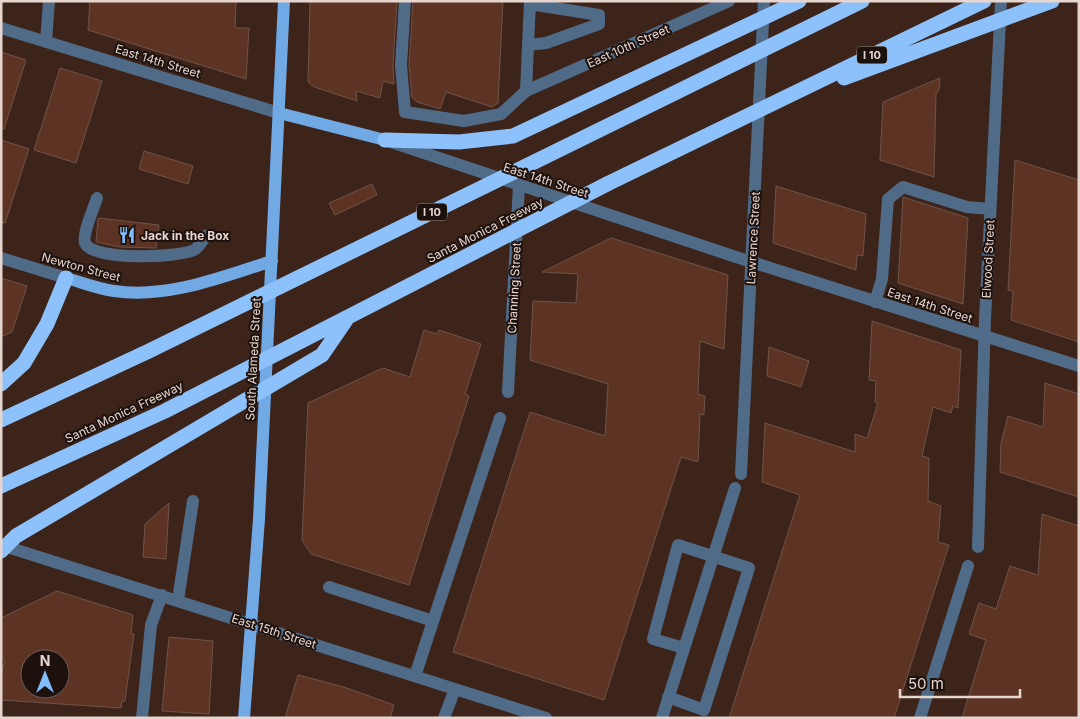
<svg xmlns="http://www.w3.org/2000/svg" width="1080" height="719" font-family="Inter,sans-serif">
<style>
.building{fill:#5d3424;stroke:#705348;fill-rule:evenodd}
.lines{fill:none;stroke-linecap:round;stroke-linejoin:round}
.minor{stroke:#506b88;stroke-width:12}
.major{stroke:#71a9e5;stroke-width:12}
.highway{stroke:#8cc1fb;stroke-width:15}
.labels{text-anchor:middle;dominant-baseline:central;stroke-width:4;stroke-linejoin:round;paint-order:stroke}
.shield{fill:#1c110c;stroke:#aa9a94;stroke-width:1}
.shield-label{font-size:11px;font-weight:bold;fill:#e7d5cf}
.street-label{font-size:12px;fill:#e7d5cf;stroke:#1c110c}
.poi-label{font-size:12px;font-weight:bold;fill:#e7d5cf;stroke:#1c110c;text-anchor:start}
</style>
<rect width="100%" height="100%" fill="#3d241a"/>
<path class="building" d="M90,1H236L235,28H249L246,79L88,30Z
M310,1H397L393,64L394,84L383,81L380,98L356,91L357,101L314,87L308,82Z
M413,1H503L498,103L492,107L446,92L440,109L417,102L412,97L409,65Z
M1,52L26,60L4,129H1Z
M60,68L102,81L76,163L34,150Z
M940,78L939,90L936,94L934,177L880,160L883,102Z
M1,140L29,149L5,223L1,222Z
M144,151L193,166L188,184L139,169Z
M1015,160L1079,180V342L1011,320L1013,291L1008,290Z
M372,184L377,195L335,215L329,203Z
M776,186L866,214L863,256L857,255L856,270L773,243Z
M903,197L968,218L963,304L898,283Z
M98,218L159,225L156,248L120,247L96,242Z
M611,238L728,275L724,349L700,341L698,394L705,396L704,415L700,414L698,462L681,457L604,700L453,652L530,412L605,436L608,384L530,360L533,301L576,303L578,274L542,272Z
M1,278L27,286L12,332L1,337Z
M872,321L961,350L958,408L953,406L951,413L933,407L922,456L929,458L928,501L941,506L938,542L949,545L894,718H729L800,495L762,482L765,423L855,452V434L867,438L878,403L875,402L876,381L869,380Z
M424,330L437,334L439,330L481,344L465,394L469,396L409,585L311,554L302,540L308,403L383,368L410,377Z
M769,347L809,361L801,387L767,376Z
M1045,383L1079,394V497L1000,472L1001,443L1008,416L1043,427Z
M169,503L166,559L143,557L145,524Z
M1042,514L1079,526V718H962L986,640L969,634L979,603L996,609L1010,566L1038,575Z
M57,591L133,615L131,634H134L125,701H122L121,708L1,700V673L5,660L1,659V618ZM30,659H60V689H30Z
M169,637L213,641L209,714L162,711Z
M298,675L344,687L394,705L390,718H285Z"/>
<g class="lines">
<path class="minor" d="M405,1L401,65L405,112L464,121L501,114L526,91L729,1
M1,28L279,113
M46,42L49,1
M528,45L546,43L599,24V15L530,4
M526,91L530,1
M394,143L733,256L1079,366
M97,198C94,207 82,235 85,243C93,261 178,258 194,250C199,248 203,239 207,235
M1,258L66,278
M875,302L882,279L888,199L903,187L967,207L990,209
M508,392L519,185
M741,474L764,1
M1,545L546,718
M978,547L985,319L1001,1
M329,587L433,621
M178,600L193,501
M415,676L500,418
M668,697L704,710L749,568L678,545L653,639L684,648
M142,718L151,625L162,595
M444,718L455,689
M662,718L735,488
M920,718L968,566"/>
<path class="major" d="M279,113L385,140
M66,278C81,282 98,289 114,291C168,299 221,277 272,261
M244,718L259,519L284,1"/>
<path class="highway" d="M844,78L1052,1
M385,140L459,142L513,136L799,1
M1,384L24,363L47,324L66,278
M1,420L149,351L862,1
M1,486L165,411L609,183L984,1
M1,551L16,536L322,355L346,320"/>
</g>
<defs>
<g id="restaurant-bare" transform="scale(1.35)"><path d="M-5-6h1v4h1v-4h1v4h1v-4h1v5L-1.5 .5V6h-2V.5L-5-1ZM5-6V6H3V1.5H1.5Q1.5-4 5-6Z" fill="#83bcfb" stroke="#1c110c" stroke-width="2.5" paint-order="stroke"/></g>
</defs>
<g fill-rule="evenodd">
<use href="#restaurant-bare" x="127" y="235"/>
</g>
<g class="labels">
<g class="shield">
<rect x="857" y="46.5" width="30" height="17" rx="4"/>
<rect x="417" y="203.5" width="30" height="17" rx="4"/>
</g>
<g class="shield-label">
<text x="872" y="55">I 10</text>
<text x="432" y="212">I 10</text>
</g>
<g class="street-label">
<text transform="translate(628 46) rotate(-24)">East 10th Street</text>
<text transform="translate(158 61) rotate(17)">East 14th Street</text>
<text transform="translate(546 180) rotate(18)">East 14th Street</text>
<text transform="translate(485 230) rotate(-27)">Santa Monica Freeway</text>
<text transform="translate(753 238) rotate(-87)">Lawrence Street</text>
<text transform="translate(988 259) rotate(-87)">Elwood Street</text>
<text transform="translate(81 267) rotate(15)">Newton Street</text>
<text transform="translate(514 288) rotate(-87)">Channing Street</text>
<text transform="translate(930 305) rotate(18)">East 14th Street</text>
<text transform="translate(253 359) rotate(-87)">South Alameda Street</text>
<text transform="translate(124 412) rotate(-25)">Santa Monica Freeway</text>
<text transform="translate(274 631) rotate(18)">East 15th Street</text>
</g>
<g class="poi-label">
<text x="141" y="235">Jack in the Box</text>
</g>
</g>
<rect width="1080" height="719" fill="none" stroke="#e7d5cf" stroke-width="5"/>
<g transform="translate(45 674)"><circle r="24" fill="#1c110c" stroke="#6d5f5a"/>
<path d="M0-4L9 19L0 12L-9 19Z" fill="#83bcfb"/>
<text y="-8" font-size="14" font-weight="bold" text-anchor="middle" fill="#e7d5cf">N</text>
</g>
<path d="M900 689v8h120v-8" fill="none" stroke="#e7d5cf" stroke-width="2.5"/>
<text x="908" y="689" font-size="15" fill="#e7d5cf" stroke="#1c110c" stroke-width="4" paint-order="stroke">50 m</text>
</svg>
